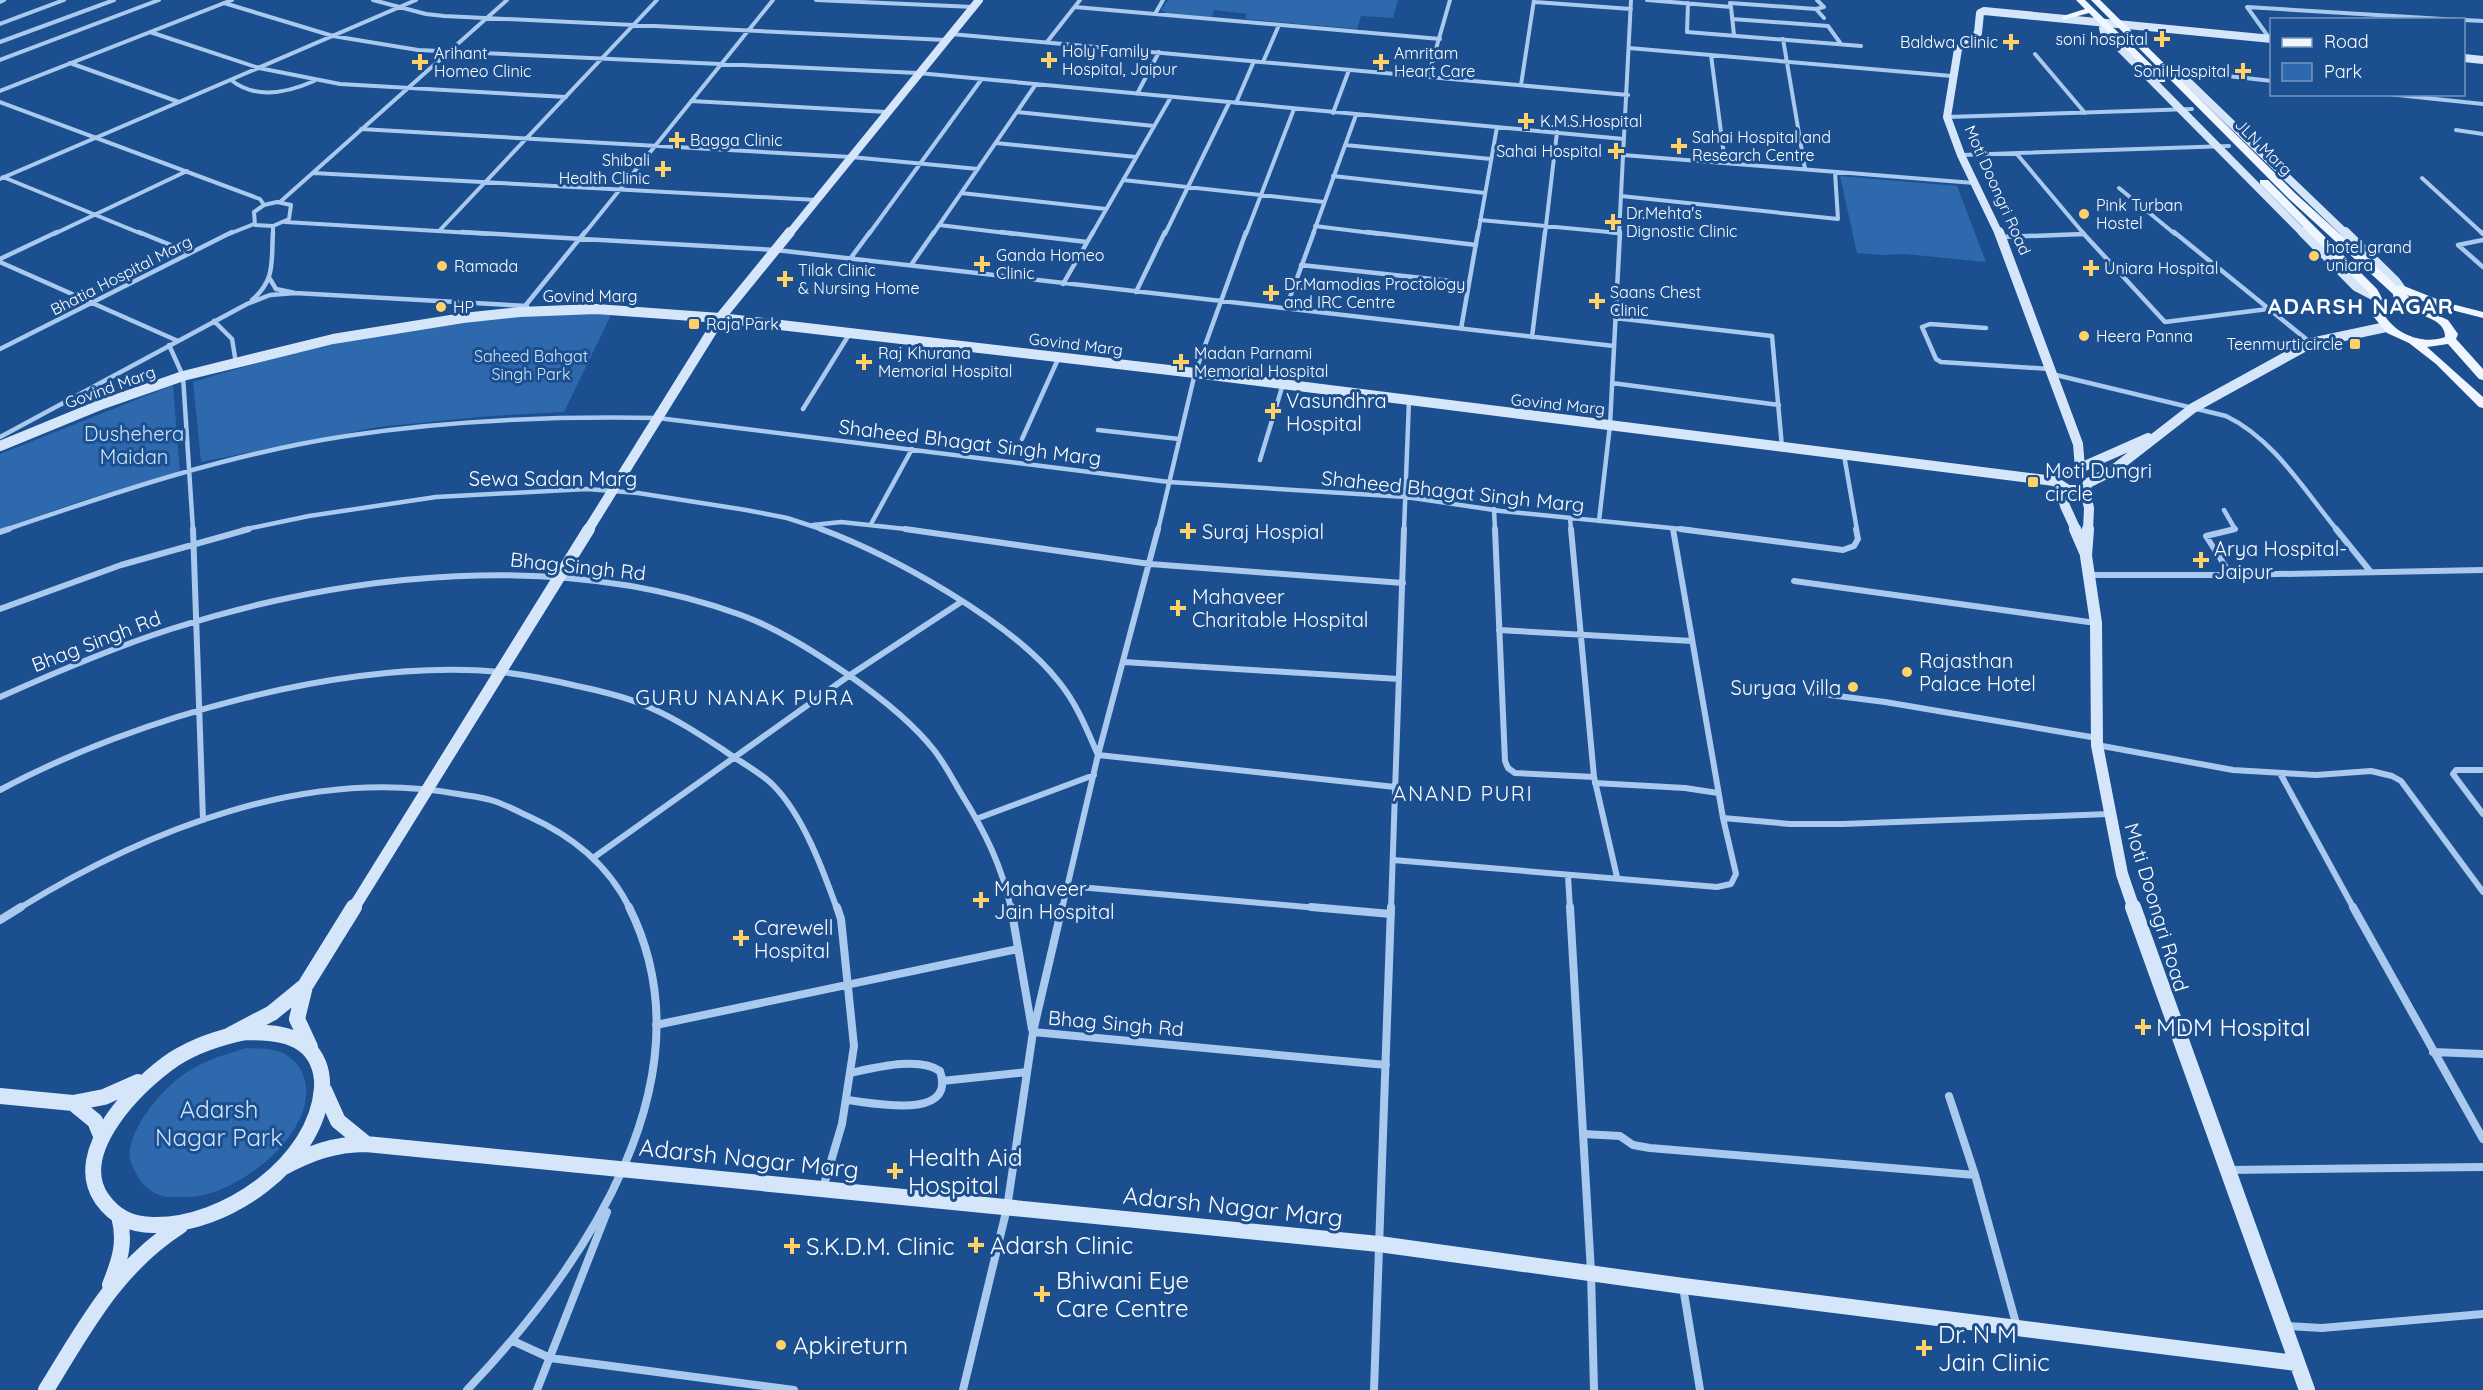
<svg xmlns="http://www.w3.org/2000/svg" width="2483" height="1390" font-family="Quicksand,sans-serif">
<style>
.green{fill:#2e69ad}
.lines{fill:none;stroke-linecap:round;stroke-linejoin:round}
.street-far3{stroke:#a9c9ee;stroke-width:4}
.street-far2{stroke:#a9c9ee;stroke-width:4.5}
.street-far1{stroke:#a9c9ee;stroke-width:6}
.street{stroke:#a9c9ee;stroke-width:8}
.secondary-far3{stroke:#d6e6fa;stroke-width:8}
.secondary-far2{stroke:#d6e6fa;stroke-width:10}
.secondary-far1{stroke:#d6e6fa;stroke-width:12}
.secondary{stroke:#d6e6fa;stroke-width:16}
.primary{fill:#f0f6ff;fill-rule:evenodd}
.poi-dot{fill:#ffd166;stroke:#1b4f8f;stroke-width:2}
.labels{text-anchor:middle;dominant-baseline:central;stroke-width:6;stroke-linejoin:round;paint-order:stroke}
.far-poi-label{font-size:16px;fill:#fff;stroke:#1b4f8f;text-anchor:start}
.far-street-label{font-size:16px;fill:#fff;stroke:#1b4f8f}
.far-park-label{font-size:16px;fill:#cfe3fa;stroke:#1b4f8f}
.poi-label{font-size:20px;fill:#fff;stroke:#1b4f8f;text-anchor:start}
.park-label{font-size:20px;fill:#cfe3fa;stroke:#1b4f8f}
.street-label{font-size:20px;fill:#fff;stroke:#1b4f8f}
.neighbourhood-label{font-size:21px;letter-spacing:1.5px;fill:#fff;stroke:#1b4f8f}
.far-district-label{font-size:22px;font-weight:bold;letter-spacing:1.5px;fill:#fff;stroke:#1b4f8f}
.near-poi-label{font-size:24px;fill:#fff;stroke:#1b4f8f;text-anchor:start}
.near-park-label{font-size:24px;fill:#cfe3fa;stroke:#1b4f8f}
.near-street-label{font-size:24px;fill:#fff;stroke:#1b4f8f}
</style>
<rect width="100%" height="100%" fill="#1b4f8f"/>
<path class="green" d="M1168,0H1398L1393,18L1361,16L1357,29L1245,19L1247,14L1214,10L1212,17L1167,13L1161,10Z
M1840,176L1957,186L1986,262L1905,254L1883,255L1857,253Z
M582,311L611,315L564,412L490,416L378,427L201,462L193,382C265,360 339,340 414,329C470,320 526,317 582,311Z
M173,385L180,473L84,500L0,529V454Z
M246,1048C255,1049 265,1048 273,1050C285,1052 296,1061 301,1070C329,1126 236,1199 185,1197C178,1196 169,1198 162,1196C151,1193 140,1183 136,1173C134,1169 131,1164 130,1160C126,1132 159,1093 180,1077C199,1062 223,1055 246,1048Z"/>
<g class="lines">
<path class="street-far3" d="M373,0L426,14L444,16L946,40
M816,0L974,7
M1647,0L1731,7L1734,35
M1817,0L1824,7L1816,9L1824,18
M0,2L4,0
M1535,2L1631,9
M224,3L333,36L418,50L918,73L1624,139
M1688,3L1687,32L1861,46
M1075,7L1440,39
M1731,7L1730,3L1816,9
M2247,7L2460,20
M2247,7L2270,39
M1155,14L1163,0
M1732,19L1828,26L1841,44
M2464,20L2483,21
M0,24L64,0
M150,32L259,68L340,84L566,97
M951,34L1628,95
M1783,39L1805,169
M0,42L114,0
M1047,42L1080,0
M1629,48L1952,76
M2035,54L2085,113
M1711,55L1725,163
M0,60L159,0
M1263,62L1279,25
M70,63L179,102
M2174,70L2272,81
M1428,77L1450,0
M231,80C256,100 287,93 314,81
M1521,85L1534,0
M0,91L232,0
M1137,94L1159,52
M2388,94L2483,104
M691,101L887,112
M0,102L260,199L264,205
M1236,103L1254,61
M1017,112L1154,126
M1333,113L1349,70
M1947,117L2192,109
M361,129L851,157L978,169
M2456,130L2483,134
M996,143L1136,157
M1345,145L1491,159
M2016,153L2084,234
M1623,155L1974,183
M1961,155L2229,146
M313,173L817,200
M1333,176L1485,193
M3,177L142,234
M2422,178L2483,234
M0,179L416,0
M1123,180L1324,202
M2119,188L2175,234
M961,193L1106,209
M1621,196L1838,219L1835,172
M277,202L291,205L289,219L273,226L255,225L254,212L264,205Z
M280,202L507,0
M1480,220L1619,233
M285,222L488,234
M939,225L1014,234
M1315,226L1379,234
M440,230L657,0
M54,234L187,171
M229,234L254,224
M273,234V226
M584,234L773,0
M869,234L981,80
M933,234L1036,84
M1092,234L1171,97
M1165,234L1229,103
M1246,234L1294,109
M1313,234L1356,115
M1478,234L1497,127
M1545,234L1557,132
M1619,234L1631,0"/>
<path class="street-far2" d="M139,232L190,253
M462,232L776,250L1614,346
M1001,232L1087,242
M1367,232L1476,245
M1609,232L1619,233
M2082,232L2165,322L2268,309
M2174,232L2311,343
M2481,232L2483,234
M2001,237L2084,234
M2483,240L2458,245L2483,267
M0,259L57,232
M850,259L870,232
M0,262L178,341
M911,265L934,232
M1301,265L1469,283
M270,279L276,289L295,293L527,306
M1063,284L1093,232
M1136,292L1165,232
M252,300C276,280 271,261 273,232
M525,306L585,232
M1286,308L1314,232
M1615,318L1772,336L1782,447
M214,321L232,339L236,363
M1986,328L1930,324L1922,327L1936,359L1941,362L2050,369
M1461,329L1478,232
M1532,337L1545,232
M169,345L183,376L193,530
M0,349L232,232
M2052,374L2226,416C2274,439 2304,490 2337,530
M1612,383L1779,405
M803,409L850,333
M1098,430L1179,439
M0,437L247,304L270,295L295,293
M1022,439L1059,357
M1844,455L1857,530
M1260,460L1283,384
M1494,509L1495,530
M2224,510L2235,529L2229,530
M1570,518L1571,530
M1599,521L1610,425L1620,232
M871,524L912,449
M813,525L841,522L915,530
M1673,528V530
M5,530C116,492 229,454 346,436C449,420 553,416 658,418L1169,482L1406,497L1501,511L1691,530
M242,530L309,516L436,497L587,489L638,493L746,510L787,518L824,530
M1158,530L1195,373L1246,232
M1404,530L1409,400"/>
<path class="street-far1" d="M193,529L203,820
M821,529C893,556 1011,621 1059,682C1077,704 1087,730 1098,755L1395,787
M905,529L1150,564L1403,583
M1495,529L1505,761L1508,768L1515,773L1594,777
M1571,529L1594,777L1617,877
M1680,529L1843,550L1854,546L1858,539L1856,529
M2336,529L2370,571
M0,532L9,529
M2089,575H2231L2483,570
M2231,575L2206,536L2235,529
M1794,581L2096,623
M0,609L121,565L249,529
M1499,630L1692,641
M1124,662L1399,679
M1814,693L1885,702L2097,738
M0,697C56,672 112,648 171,629C350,572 562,550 741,615C779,629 816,653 850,676C880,697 911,721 934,750C945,764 953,780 962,795C985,832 1002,866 1011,909
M2097,745L2233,770L2316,775L2371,771L2392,776L2401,781L2483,892
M2483,770H2456L2453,774L2483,814
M2281,775L2354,909
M1595,783L1685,788L1718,793
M0,790C136,717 346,658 501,672C527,675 552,680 577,686C601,691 628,697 651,708C676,719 699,734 722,749C738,761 759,771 773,785C803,815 823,870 837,909
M1723,818L1790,824H1843L2109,814
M976,819L1094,775
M593,858L850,675L961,602
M1393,860L1717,887L1731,884L1736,874L1723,818L1673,529
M1568,876L1570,909
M1067,886L1329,909
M18,909C146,830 306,766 458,794C470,796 483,797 494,801C506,805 517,811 528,816C572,836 608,864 630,909
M1062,909L1098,755L1158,529
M1391,909L1404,529"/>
<path class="street" d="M1011,907L1032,1029
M1311,907L1391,914
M1570,907L1591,1272L1594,1390
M2353,907L2483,1139
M0,920L21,907
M656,1025L1018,949
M1033,1032L1386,1065
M2433,1052L2483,1054
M942,1081L1027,1072
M1949,1096L1975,1175
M846,1100C870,1102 957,1122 940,1071C919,1056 874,1068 850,1073
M1583,1134L1620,1136L1633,1145L1650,1148L1975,1175L2017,1327
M2229,1170L2483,1167
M823,1188L842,1124L854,1046L841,919L837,907
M1683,1287L1700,1390
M2287,1326L2322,1328L2483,1314
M513,1341L550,1358L794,1390
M467,1390C582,1269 715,1079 629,907
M537,1390L607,1212
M963,1390L1007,1208L1033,1032L1062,907
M1374,1390L1391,907"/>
<path class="secondary-far3" d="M2106,26L2103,28L2104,32L2304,234
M2464,58L2483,60
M2165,69L2182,76L2346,234
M789,234L979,0
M1999,234L1961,155L1947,117L1958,49L1978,33L1980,13L1984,11L2272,39"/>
<path class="secondary-far2" d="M1999,232L2078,444L2080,468
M2303,232L2356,286L2375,296
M2345,232L2395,281L2400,288L2398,295
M0,446L100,405L183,376L333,339L463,318L520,312L596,309L720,318L1195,373L2054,481
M2071,472L2148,438
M2054,481L2068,490H2085L2088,483L2112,471L2193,408L2311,343L2386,327
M2061,487L2065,506L2076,530
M2085,490L2089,508L2088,530
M588,530L720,318L790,232"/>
<path class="secondary-far1" d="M2075,529L2085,552
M2088,529L2086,556L2096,623L2097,745L2122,874L2134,909
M353,909L589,529"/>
<path class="secondary" d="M2133,907L2307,1390
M305,986L297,1019L310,1047
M246,1032C265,1033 287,1032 303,1044C317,1054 323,1071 322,1088C317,1163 224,1227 153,1225C131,1225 115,1217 102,1199C69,1152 137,1084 174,1059C196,1045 221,1037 246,1032Z
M230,1035L272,1013L305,986L354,907
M324,1090L338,1121L365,1143
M0,1096L73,1103L104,1097L138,1082
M73,1103L95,1121L102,1138
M282,1168C310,1153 334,1144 366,1144L1379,1244L1683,1286L2296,1363
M110,1285C120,1260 126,1242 119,1216
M46,1390C85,1327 116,1267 180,1226"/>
<path class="primary" d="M2076,0H2085L2165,78V82H2159L2089,13L2063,20V16L2085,9Z
M2091,0H2100L2296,194L2397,286H2404L2444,302L2483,312V318L2436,306L2407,295L2421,308L2448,320L2458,334L2456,339L2483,369V380L2479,379L2448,344L2427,347L2483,397V408L2479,407L2436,364L2409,343L2387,333L2373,316L2377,311L2368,292L2260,184V180H2268L2377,289L2386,306L2405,305L2288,198ZM2404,311C2418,314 2446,319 2445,337C2424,345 2397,335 2385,316L2389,312Z"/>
</g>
<g class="poi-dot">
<path d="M2159 30h6v6h6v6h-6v6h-6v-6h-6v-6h6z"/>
<path d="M2008 33h6v6h6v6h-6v6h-6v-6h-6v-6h6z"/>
<path d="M1046 51h6v6h6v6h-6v6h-6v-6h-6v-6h6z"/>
<path d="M417 53h6v6h6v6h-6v6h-6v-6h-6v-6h6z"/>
<path d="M1378 53h6v6h6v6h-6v6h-6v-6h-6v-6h6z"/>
<path d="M2240 62h6v6h6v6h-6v6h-6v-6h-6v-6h6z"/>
<path d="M1523 112h6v6h6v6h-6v6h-6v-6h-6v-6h6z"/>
<path d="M674 131h6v6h6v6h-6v6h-6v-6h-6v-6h6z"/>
<path d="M1676 137h6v6h6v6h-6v6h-6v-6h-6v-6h6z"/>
<path d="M1613 142h6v6h6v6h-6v6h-6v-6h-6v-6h6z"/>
<path d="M660 160h6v6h6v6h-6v6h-6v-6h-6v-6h6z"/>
<circle cx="2084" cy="214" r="6"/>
<path d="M1610 213h6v6h6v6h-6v6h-6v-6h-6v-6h6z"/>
<circle cx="2314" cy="256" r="6"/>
<path d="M979 255h6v6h6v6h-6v6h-6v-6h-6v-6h6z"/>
<circle cx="442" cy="266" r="6"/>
<path d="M2088 259h6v6h6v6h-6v6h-6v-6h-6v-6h6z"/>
<path d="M782 270h6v6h6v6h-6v6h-6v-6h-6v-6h6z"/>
<path d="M1268 284h6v6h6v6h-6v6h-6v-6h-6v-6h6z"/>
<path d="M1594 292h6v6h6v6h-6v6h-6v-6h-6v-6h6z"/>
<circle cx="441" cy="307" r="6"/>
<rect x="688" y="318" width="12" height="12" rx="3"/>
<circle cx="2084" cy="336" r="6"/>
<rect x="2349" y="338" width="12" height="12" rx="3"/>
<path d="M861 353h6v6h6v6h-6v6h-6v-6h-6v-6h6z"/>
<path d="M1178 353h6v6h6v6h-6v6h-6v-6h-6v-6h6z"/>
<path d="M1270 402h6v6h6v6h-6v6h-6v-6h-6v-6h6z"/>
<rect x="2027" y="476" width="12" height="12" rx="3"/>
<path d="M1185 522h6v6h6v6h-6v6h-6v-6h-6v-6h6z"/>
<path d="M2198 551h6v6h6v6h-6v6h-6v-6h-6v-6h6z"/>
<path d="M1175 599h6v6h6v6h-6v6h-6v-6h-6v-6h6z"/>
<circle cx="1907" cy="672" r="6"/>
<circle cx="1853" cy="687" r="6"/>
<path d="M978 891h6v6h6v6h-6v6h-6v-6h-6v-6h6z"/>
<path d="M738 929h6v6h6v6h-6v6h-6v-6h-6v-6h6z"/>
<path d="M2140 1018h6v6h6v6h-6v6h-6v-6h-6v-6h6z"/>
<path d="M892 1162h6v6h6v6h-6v6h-6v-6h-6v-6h6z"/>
<path d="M973 1236h6v6h6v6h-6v6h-6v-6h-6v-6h6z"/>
<path d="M789 1237h6v6h6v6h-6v6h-6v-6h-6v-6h6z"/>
<path d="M1039 1285h6v6h6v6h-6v6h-6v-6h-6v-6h6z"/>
<circle cx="781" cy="1345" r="6"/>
<path d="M1921 1339h6v6h6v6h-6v6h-6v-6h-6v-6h6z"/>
</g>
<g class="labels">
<g class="far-poi-label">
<text x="2148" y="39" text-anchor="end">soni hospital</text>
<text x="1998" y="42" text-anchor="end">Baldwa Clinic</text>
<text x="1062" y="51">Holy Family<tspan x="1062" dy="18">Hospital, Jaipur</tspan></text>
<text x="434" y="53">Arihant<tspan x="434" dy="18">Homeo Clinic</tspan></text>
<text x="1394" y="53">Amritam<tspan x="1394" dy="18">Heart Care</tspan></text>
<text x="2230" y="71" text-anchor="end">Soni Hospital</text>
<text x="1540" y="121">K.M.S.Hospital</text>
<text x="1692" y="137">Sahai Hospital and<tspan x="1692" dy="18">Research Centre</tspan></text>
<text x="690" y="140">Bagga Clinic</text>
<text x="1602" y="151" text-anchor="end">Sahai Hospital</text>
<text x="650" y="160" text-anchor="end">Shibali<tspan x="650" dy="18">Health Clinic</tspan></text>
<text x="2096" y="205">Pink Turban<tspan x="2096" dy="18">Hostel</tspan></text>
<text x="1626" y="213">Dr.Mehta's<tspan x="1626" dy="18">Dignostic Clinic</tspan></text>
<text x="2326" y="247">hotel grand<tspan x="2326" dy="18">uniara</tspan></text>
<text x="996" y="255">Ganda Homeo<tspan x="996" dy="18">Clinic</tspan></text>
<text x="454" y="266">Ramada</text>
<text x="2104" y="268">Uniara Hospital</text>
<text x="798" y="270">Tilak Clinic<tspan x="798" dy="18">&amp; Nursing Home</tspan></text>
<text x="1284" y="284">Dr.Mamodias Proctology<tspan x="1284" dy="18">and IRC Centre</tspan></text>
<text x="1610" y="292">Saans Chest<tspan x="1610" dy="18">Clinic</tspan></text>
<text x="453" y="307">HP</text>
<text x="706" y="324">Raja Park</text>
<text x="2096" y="336">Heera Panna</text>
<text x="2343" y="344" text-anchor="end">Teenmurti circle</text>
<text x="878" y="353">Raj Khurana<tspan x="878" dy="18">Memorial Hospital</tspan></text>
<text x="1194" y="353">Madan Parnami<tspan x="1194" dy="18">Memorial Hospital</tspan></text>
</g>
<g class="far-street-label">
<text transform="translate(2264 147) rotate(45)">JLN Marg</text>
<text transform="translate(1998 190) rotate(66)">Moti Doongri Road</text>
<text transform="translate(121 275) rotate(-27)">Bhatia Hospital Marg</text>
<text x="590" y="296">Govind Marg</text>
<text transform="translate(1076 344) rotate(7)">Govind Marg</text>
<text transform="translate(110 387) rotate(-20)">Govind Marg</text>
<text transform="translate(1558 404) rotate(6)">Govind Marg</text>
</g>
<g class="far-park-label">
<text x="531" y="356">Saheed Bahgat<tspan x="531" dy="18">Singh Park</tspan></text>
</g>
<g class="poi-label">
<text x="1286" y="400">Vasundhra<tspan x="1286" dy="23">Hospital</tspan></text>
<text x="2045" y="470">Moti Dungri<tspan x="2045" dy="23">circle</tspan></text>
<text x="1202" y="531">Suraj Hospial</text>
<text x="2214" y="548">Arya Hospital-<tspan x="2214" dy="23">Jaipur</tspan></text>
<text x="1192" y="596">Mahaveer<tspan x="1192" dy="23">Charitable Hospital</tspan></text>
<text x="1919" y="660">Rajasthan<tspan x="1919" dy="23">Palace Hotel</tspan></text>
<text x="1841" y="687" text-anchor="end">Suryaa Villa</text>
<text x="994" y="888">Mahaveer<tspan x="994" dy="23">Jain Hospital</tspan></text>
<text x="754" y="927">Carewell<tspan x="754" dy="23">Hospital</tspan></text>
</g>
<g class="park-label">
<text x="134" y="433">Dushehera<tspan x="134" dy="23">Maidan</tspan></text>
</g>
<g class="street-label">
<text transform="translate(970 442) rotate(7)">Shaheed Bhagat Singh Marg</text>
<text x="553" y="478">Sewa Sadan Marg</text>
<text transform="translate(1453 491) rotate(6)">Shaheed Bhagat Singh Marg</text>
<text transform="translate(578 566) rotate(6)">Bhag Singh Rd</text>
<text transform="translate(96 641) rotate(-21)">Bhag Singh Rd</text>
<text transform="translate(2157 907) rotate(73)">Moti Doongri Road</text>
<text transform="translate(1116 1023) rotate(5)">Bhag Singh Rd</text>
</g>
<g class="neighbourhood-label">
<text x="745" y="697">GURU NANAK PURA</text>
<text x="1463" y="793">ANAND PURI</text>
</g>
<g class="far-district-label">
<text x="2361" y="306">ADARSH NAGAR</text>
</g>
<g class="near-poi-label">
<text x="2156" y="1027">MDM Hospital</text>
<text x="908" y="1157">Health Aid<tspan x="908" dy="28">Hospital</tspan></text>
<text x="990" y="1245">Adarsh Clinic</text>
<text x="806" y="1246">S.K.D.M. Clinic</text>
<text x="1056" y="1280">Bhiwani Eye<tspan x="1056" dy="28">Care Centre</tspan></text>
<text x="1938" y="1334">Dr. N M<tspan x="1938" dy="28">Jain Clinic</tspan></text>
<text x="793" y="1345">Apkireturn</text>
</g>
<g class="near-park-label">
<text x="219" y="1109">Adarsh<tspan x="219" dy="28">Nagar Park</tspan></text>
</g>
<g class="near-street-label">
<text transform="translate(749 1158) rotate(6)">Adarsh Nagar Marg</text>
<text transform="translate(1233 1206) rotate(6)">Adarsh Nagar Marg</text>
</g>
</g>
<rect x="2270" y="18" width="195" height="78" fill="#1b4f8f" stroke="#7695bc" stroke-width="1.5"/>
<rect x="2282" y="38" width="30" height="9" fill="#f0f6ff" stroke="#7695bc" stroke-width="1.5"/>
<text x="2324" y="48" font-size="18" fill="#ffffff">Road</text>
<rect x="2282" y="63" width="30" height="18" fill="#2e69ad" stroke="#7695bc" stroke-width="1.5"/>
<text x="2324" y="78" font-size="18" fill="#ffffff">Park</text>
</svg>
